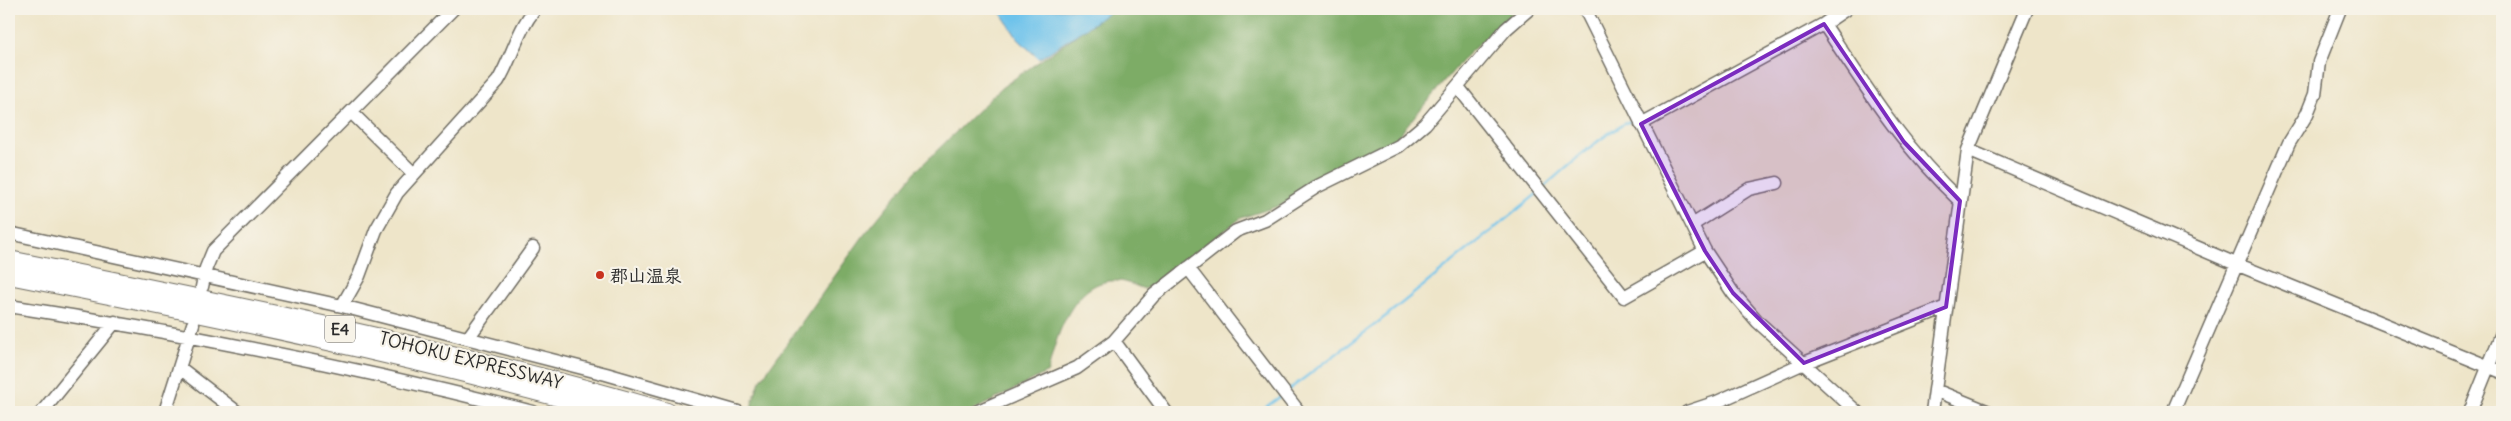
<svg xmlns="http://www.w3.org/2000/svg" width="2511" height="421" font-family="Delius,'Klee One',sans-serif">
<style>
.forest{fill:#7dac66;stroke:#546c48}
.water{fill:#6ec3eb;stroke:#4c778b}
.lines{fill:none;stroke-linecap:round;stroke-linejoin:round}
.stream{stroke:#6ec3eb;stroke-width:2.5}
.minor-casing{stroke:#6f6c62;stroke-width:15}
.highway-casing{stroke:#6f6c62;stroke-width:20}
.minor{stroke:#fff;stroke-width:12}
.highway{stroke:#fff;stroke-width:18}
.marked{fill:#7b2cbf;fill-opacity:0.2;stroke:#7b2cbf;stroke-width:4;stroke-linejoin:round}
.poi-dot{fill:#c8321e;stroke:#f7f3e8;stroke-width:2}
.labels{text-anchor:middle;dominant-baseline:central;stroke-width:4.5;stroke-linejoin:round;paint-order:stroke}
.shield{fill:#f7f3e8;stroke:#686764;stroke-width:1}
.shield-label{font-size:16px;font-weight:bold;fill:#2b2b2b}
.poi-label{font-size:18px;font-weight:bold;fill:#2b2b2b;stroke:#f7f3e8;text-anchor:start}
.street-label{font-size:18px;fill:#2b2b2b;stroke:#f7f3e8}
</style>
<rect width="100%" height="100%" fill="#f7f3e8"/>
<filter id="ink" filterUnits="userSpaceOnUse"><feTurbulence type="fractalNoise" baseFrequency=".02" numOctaves="2"/><feDisplacementMap in="SourceGraphic" scale="10" xChannelSelector="R" yChannelSelector="G"/><feConvolveMatrix kernelMatrix="1 2 1 2 8 2 1 2 1" color-interpolation-filters="sRGB"/></filter>
<filter id="wash" filterUnits="userSpaceOnUse"><feTurbulence type="fractalNoise" baseFrequency=".0096" numOctaves="4" result="noise"/><feDisplacementMap in="SourceGraphic" scale="20" xChannelSelector="R" yChannelSelector="G"/><feGaussianBlur stdDeviation="1.12" result="paint"/><feColorMatrix in="noise" values="0 0 0 0 0 0 0 0 0 0 0 0 0 0 0 0 0 1.4 0 .05"/><feComposite in="paint" operator="in"/></filter>
<g filter="url(#wash)">
<rect width="100%" height="100%" fill="#eee5c9"/>
<path class="forest" d="M1114,9H1516L1466,56L1391,144L1281,205L1241,218L1167,276L1145,289C1137,287 1127,281 1118,281C1074,277 1055,338 1048,372L970,412H757L752,410V403L760,381L864,235L916,171L1001,88Z"/>
<path class="water" d="M998,9H1115L1039,59L1018,39Z"/>
<g class="lines">
<path class="stream" d="M1544,187C1566,167 1608,129 1635,119
M1287,391L1376,324L1538,193
M1259,412L1281,396"/>
</g>
</g>
<g filter="url(#ink)">
<g class="lines">
<g class="minor-casing">
<path id="minor" d="M1585,9L1705,251L1733,293L1758,322L1857,412
M1824,24C1867,89 1903,147 1960,201
M1458,87L1624,297L1705,251
M352,113L414,174
M1641,124L1824,24L1846,9
M1968,150L2236,264L2502,372
M1692,225L1749,189L1777,183
M9,233L342,306L606,374L738,412
M1188,268L1299,412
M202,287L206,268L213,251L453,9
M9,306C185,333 360,368 533,412
M342,306L359,276L376,230L397,193L498,81C512,58 517,31 535,9
M468,338L533,248
M1114,341L1166,412
M180,368L237,412
M1935,390L1989,412
M42,412L115,322
M165,412L193,324
M976,412L1077,368L1114,341L1154,295L1236,231L1265,220L1318,186L1399,146L1425,124L1506,29L1529,9
M1687,412L1717,402L1804,363L1946,307
M1932,412L1968,150L2027,9
M2173,412L2289,143L2307,114L2315,94L2319,62L2340,9
M2470,412L2502,333"/>
</g>
<g class="highway-casing">
<path id="highway" d="M9,260C230,304 451,349 667,412
M9,275C211,315 414,356 613,412"/>
</g>
<use href="#minor" class="minor"/>
<use href="#highway" class="highway"/>
</g>
</g>
<path class="marked" d="M1824,24L1904,142L1960,201L1946,307L1804,363L1733,293L1705,251L1641,124Z"/>
<circle class="poi-dot" cx="600" cy="275" r="5"/>
<g class="labels">
<rect class="shield" x="325" y="315.5" width="30" height="27" rx="4"/>
<g class="shield-label">
<text x="340" y="329">E4</text>
</g>
<g class="poi-label">
<text x="610" y="275">郡山温泉</text>
</g>
<g class="street-label">
<text transform="translate(471 360) rotate(14)">TOHOKU EXPRESSWAY</text>
</g>
</g>
<rect width="2511" height="421" fill="none" stroke="#f7f3e8" stroke-width="30"/>
</svg>
